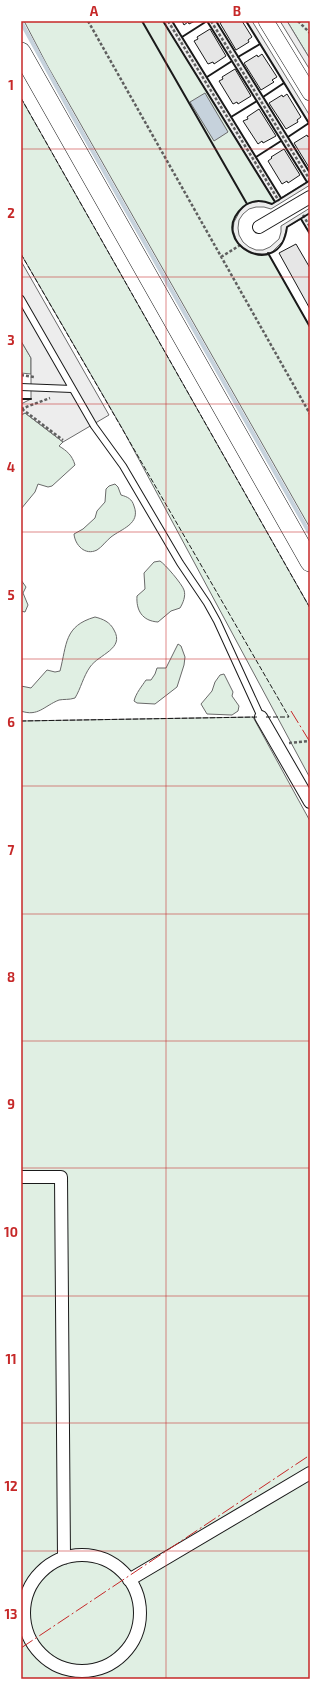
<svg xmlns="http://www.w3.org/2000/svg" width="331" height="1700" font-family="'Exo 2',sans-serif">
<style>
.green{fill:#e0efe3;stroke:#6a6a6a}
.parking{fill:#ededed;stroke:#6a6a6a}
.water{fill:#c6d2dc;stroke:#6a6a6a}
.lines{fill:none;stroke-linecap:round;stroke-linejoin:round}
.stream{stroke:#c6d2dc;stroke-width:4}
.building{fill:#e6e6e6;stroke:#1a1a1a}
.service-casing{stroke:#1a1a1a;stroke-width:8}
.minor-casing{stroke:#1a1a1a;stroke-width:14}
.tertiary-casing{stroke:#1a1a1a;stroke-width:16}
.trunk-casing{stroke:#1a1a1a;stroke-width:20}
.path{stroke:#5f5f5f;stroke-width:2.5;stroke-dasharray:3 2;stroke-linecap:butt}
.service{stroke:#fff;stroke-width:6}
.minor{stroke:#fff;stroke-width:12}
.tertiary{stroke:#fff;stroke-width:15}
.trunk{stroke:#fff;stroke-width:19}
.fence{stroke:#1a1a1a;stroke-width:1;stroke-dasharray:5 2;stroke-linecap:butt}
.wall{stroke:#1a1a1a;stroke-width:2}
.power{stroke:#c62828;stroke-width:1;stroke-dasharray:14 3 2 3;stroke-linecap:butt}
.grid{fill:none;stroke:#c62828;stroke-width:1;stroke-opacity:0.55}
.neatline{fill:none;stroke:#c62828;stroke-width:1.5}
.grid-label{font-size:13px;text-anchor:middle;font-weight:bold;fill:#c62828}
</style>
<rect width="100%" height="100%" fill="#fff"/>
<path class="green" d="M24,21H163L275,202L272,204L241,209L235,237L244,249L265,254L268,253L310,327V528L47,65Z
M287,21H310V59Z
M21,98L310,608V778L122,428L21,254Z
M21,341L31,358V374L21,373Z
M25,413L63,442L59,446C67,451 72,455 75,465L52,486L48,487L38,484L35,492L21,509V415Z
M115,484L118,487L121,495C128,497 132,499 134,506C141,524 121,529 111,537C106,541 102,547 97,550C85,556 75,545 74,534L83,529L95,518L97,511L105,502L106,489L109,486Z
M160,561C165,564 182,584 184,590C186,596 183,603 180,608L171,611L158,622C142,621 136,610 137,596L145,589L144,573L154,562Z
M21,580L26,587L23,593L28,605L25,612L21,611Z
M95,617C103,619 110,622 114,630C125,649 99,654 90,667C83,677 81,688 75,698C69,700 64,699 59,700C44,706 38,717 21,711V686L31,688L47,670L55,672L60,671C67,644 64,626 95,617Z
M178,644L181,646L185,657L184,665L177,687L155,704L137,703L134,701C136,693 142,686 146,680H151L155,674L157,668H166Z
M224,674L233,692L232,696L239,706L238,711L232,715L207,714L201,704L212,691L215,682L220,675Z
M253,717L310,821V1679H21V721Z"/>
<path class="parking" d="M163,21H172L281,198L307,182L207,21H216L310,173V185L271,209L264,207H256L249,209L243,214L239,220L238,228L239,235L243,242L249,247L256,250H263L270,247L279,239L281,232V226L310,208V234L301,219L287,227L283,241L272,252L265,254L250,253L243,249L237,242L233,230L234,222L241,209L247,204L255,202L262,201L272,204L275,201Z
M246,21H252L310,116V125Z
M280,21H287L310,59V70Z
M21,261L109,415L63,442L25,413L21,415V404L31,399V358L21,341Z"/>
<path class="water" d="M205,93L228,132L214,141L190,102Z"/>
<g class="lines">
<path class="stream" d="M21,22L71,113L310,534"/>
</g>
<path class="building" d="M182,21H195L189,24L188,22L184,25Z
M223,21H242L252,37L248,40L249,42L236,50L220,23Z
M210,29L226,56L214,64L213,62L208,64L194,41L198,39L197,37Z
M262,54L277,77L272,80L274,82L261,90L244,63L257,55L258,57Z
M235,69L251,96L238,104L237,102L233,104L219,81L223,79L222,77Z
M287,94L301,117L297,120L298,122L286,129L269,103L282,95L283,97Z
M259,109L276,136L263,143L262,141L258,144L243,121L248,119L247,117Z
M307,135L308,137L310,135V169L294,143Z
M284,149L300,175L288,183L287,181L282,184L268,161L272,158L271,157Z
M296,244L310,268V309L279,253Z"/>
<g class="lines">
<g class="service-casing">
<path id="service" d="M21,299L94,426L123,466L180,563L207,603L217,621L261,717
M21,387L72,389"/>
</g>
<g class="minor-casing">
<path id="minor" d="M259,227L310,197
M261,717L310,802
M21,1177H61L64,1558
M24 1613a58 58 0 1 1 116 0a58 58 0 1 1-116 0Z
M129,1580L310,1473"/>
</g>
<g class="tertiary-casing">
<path id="tertiary" d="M266,21L310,93"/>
</g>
<g class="trunk-casing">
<path id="trunk" d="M21,52L310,562"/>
</g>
<path class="path" d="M88,21L310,414
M168,21L279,201
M211,21L310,180
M298,21L310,33
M303,215L310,227
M221,257L242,244
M21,375L34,377
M21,409L50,398
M22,409L63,440
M289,743L310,741"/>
<use href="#service" class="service"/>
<use href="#minor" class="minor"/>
<use href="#tertiary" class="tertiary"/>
<use href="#trunk" class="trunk"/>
<path class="fence" d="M21,98L310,608
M21,254L289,717H265
M21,721L257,717"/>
<path class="wall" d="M142,21L247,204
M163,21L275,202
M172,21L281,198
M216,21L310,173
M246,21L310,125
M182,37L207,21L307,182
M238,57L260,44
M207,77L232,61
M263,97L284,83
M231,117L257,101
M288,137L309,123
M256,157L281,141
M309,181L272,204C262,200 251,200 243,207C205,241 280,284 287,227L310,213
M301,219L310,234
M268,253L310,327
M21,399H31"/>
<path class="power" d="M291,711L310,742
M21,1648L310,1455"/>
</g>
<path class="grid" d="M166,21V1679M21,149H310M21,277H310M21,404H310M21,532H310M21,659H310M21,786H310M21,914H310M21,1041H310M21,1168H310M21,1296H310M21,1423H310M21,1551H310"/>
<rect width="331" height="1700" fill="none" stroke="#ffffff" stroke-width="44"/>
<rect x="22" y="22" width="287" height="1656" class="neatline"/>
<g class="grid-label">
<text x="94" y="16">A</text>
<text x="237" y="16">B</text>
<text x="11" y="90">1</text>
<text x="11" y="218">2</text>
<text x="11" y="345">3</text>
<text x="11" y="472">4</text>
<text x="11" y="600">5</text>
<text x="11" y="727">6</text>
<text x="11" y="855">7</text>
<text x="11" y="982">8</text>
<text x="11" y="1109">9</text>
<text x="11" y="1237">10</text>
<text x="11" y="1364">11</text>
<text x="11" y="1491">12</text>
<text x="11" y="1619">13</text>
</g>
</svg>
